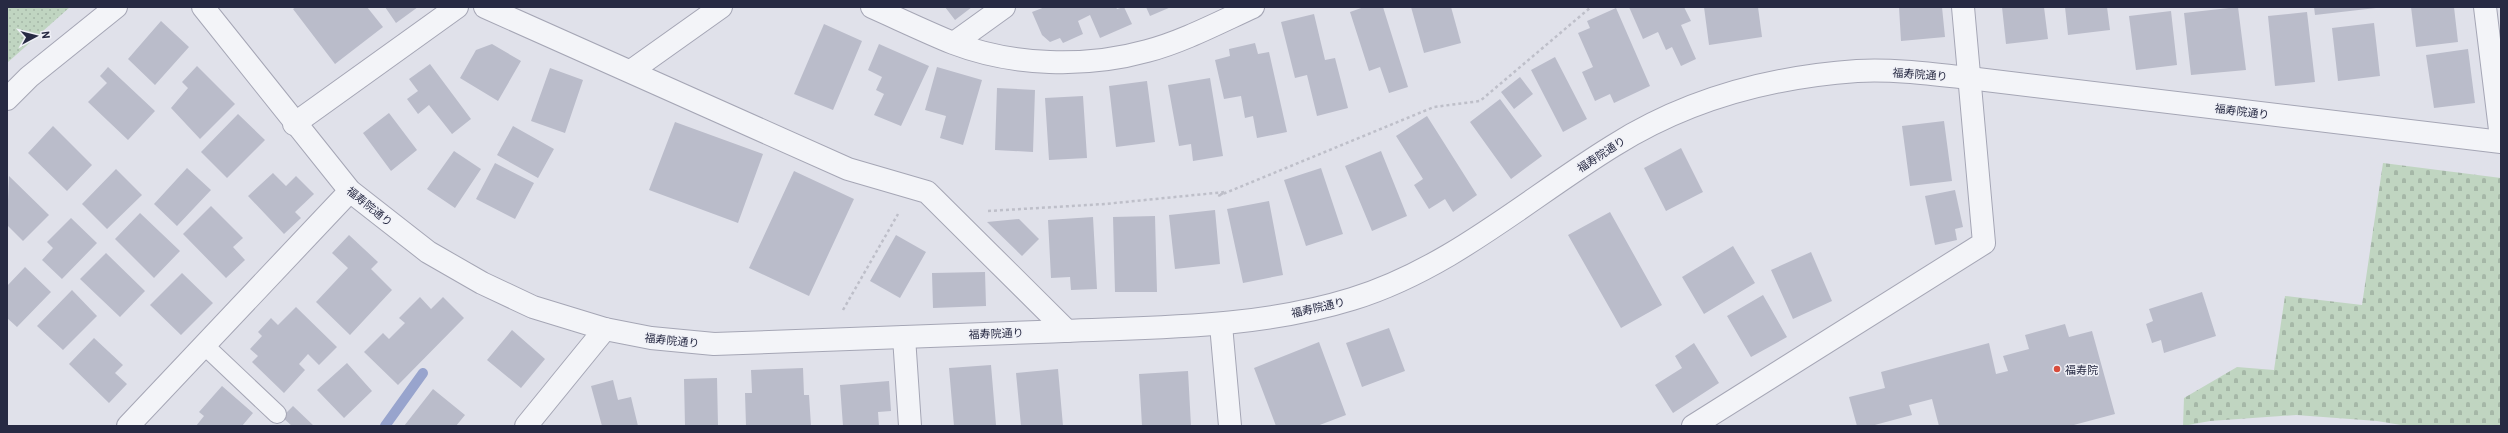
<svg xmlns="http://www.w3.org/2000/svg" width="2508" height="433" font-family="Barlow,'Noto Sans JP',sans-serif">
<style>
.grass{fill:url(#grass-dots)}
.cemetery{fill:url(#cemetery-stones)}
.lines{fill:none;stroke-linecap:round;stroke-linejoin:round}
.stream{stroke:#98a4cd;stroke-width:10}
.building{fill:#babcca}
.service-casing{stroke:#a5a6b5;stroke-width:20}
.minor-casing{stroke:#a5a6b5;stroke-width:24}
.tertiary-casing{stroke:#a5a6b5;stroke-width:24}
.path{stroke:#bebfc9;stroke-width:2.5;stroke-dasharray:3 3;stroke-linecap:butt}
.service{stroke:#f3f4f8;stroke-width:18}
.minor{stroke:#f3f4f8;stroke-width:22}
.tertiary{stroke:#f3f4f8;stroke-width:22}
.poi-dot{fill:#d84c3c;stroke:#f0f1f7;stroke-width:1.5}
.labels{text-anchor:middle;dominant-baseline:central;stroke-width:3;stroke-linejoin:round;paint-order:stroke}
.street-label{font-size:11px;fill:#272a43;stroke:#f0f1f7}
.poi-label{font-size:11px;fill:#272a43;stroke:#f0f1f7;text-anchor:start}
</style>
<defs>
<pattern id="grass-dots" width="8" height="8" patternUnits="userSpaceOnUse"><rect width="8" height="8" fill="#c0d5c1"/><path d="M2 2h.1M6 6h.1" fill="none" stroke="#a5b7a7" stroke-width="1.8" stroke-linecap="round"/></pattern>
<pattern id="cemetery-stones" width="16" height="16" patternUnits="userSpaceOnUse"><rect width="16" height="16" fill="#c0d5c1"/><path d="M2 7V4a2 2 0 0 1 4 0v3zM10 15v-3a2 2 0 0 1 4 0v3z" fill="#a5b7a7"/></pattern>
</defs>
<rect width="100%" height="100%" fill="#e0e1ea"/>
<path class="grass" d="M7,7H70L7,63Z"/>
<path class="cemetery" d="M2383,163L2501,178V426H2407L2377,421L2296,415L2210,421L2183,426L2184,398L2237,367L2274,370L2285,296L2362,305Z"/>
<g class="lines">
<path class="stream" d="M385,426L423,373"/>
</g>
<path class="building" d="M296,7H367L383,27L335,64L293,9Z
M385,7H418L396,23Z
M945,7H972L955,20Z
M1045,7H1116L1117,9L1124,7L1132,24L1100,38L1090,15L1078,21L1083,34L1063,43L1060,38L1050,42L1042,35L1032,12Z
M1146,7H1171L1150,16Z
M1364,7H1383L1408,87L1389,93L1380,67L1369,71L1350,12Z
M1411,7H1451L1461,43L1424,53Z
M1629,7H1684L1691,21L1681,25L1696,59L1681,66L1672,47L1666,50L1658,32L1643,39Z
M1704,7H1758L1762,37L1709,45Z
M1899,7H1942L1945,37L1901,41Z
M2002,7H2044L2048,39L2006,44Z
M2065,7H2107L2110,30L2068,35Z
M2238,7L2246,70L2191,75L2184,13Z
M2314,7H2376V8L2315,15Z
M2411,7H2454L2458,42L2416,47Z
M1616,8L1650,86L1614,103L1610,94L1595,101L1582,72L1593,67L1578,33L1590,28L1587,21Z
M2171,11L2177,65L2136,70L2129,16Z
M2307,12L2315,82L2275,86L2268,16Z
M1314,14L1325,60L1335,58L1348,108L1317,116L1307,75L1295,78L1281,22Z
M161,21L189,47L155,85L128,59Z
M2374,23L2380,76L2338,81L2332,28Z
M824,24L862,41L833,110L794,94Z
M1255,43L1258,54L1269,52L1287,132L1257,138L1253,116L1245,118L1241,96L1224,99L1215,60L1230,56L1229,49Z
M492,44L521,61L498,101L460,78L476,50Z
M879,44L929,66L901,126L874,115L884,94L876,90L882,77L868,70Z
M2468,49L2475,103L2434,108L2426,55Z
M1555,57L1587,119L1563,132L1531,70Z
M430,64L471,119L452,134L429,105L418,114L407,99L418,91L409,79Z
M197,66L235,104L200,139L171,108L188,88L182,82Z
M108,67L155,111L128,140L88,102L107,83L100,76Z
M937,67L982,80L963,145L940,138L946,116L925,110Z
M550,68L583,80L565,133L531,121Z
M1520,77L1533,94L1514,109L1501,92Z
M1210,78L1223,156L1193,161L1191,144L1179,146L1168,85Z
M1147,81L1155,142L1116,147L1109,86Z
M997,88L1035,90L1033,152L995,150Z
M1083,96L1087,158L1049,160L1045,98Z
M1500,99L1542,156L1511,179L1470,122Z
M389,113L417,150L391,171L363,133Z
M238,114L265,140L227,178L201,152Z
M1427,116L1477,195L1453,212L1445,199L1429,209L1414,185L1423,179L1396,136Z
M1944,121L1952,181L1910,186L1902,126Z
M675,122L763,154L738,223L649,190Z
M53,126L92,165L67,191L28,153Z
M513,126L554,149L538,178L497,155Z
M1681,148L1703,192L1666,211L1644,168Z
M454,151L481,169L455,208L427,189Z
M1381,151L1407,216L1372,231L1345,166Z
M495,163L534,183L515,219L476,199Z
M187,168L211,190L177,226L154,204Z
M1321,168L1343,234L1306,246L1284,180Z
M116,169L142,195L107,229L82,204Z
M794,171L854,199L809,296L749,268Z
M273,173L286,186L296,176L314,194L295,212L301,218L284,234L248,196Z
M9,176L49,215L23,241L7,225Z
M1955,190L1963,227L1955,229L1957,240L1935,245L1925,196Z
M1269,201L1283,275L1243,283L1227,209Z
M211,206L243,238L233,247L245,260L226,278L183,234Z
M1215,210L1220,264L1175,269L1169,215Z
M1610,212L1662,305L1621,328L1568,235Z
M140,213L180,251L154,278L115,239Z
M1155,216L1157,292H1115L1113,217Z
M1093,217L1097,289L1071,290L1070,277L1051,278L1048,220Z
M71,218L97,243L62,279L42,260L53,248L47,242Z
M1019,219L1039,239L1022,256L987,222Z
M349,235L378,262L371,269L392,290L350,335L316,302L348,268L332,253Z
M896,235L926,252L900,298L870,281Z
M1733,246L1755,283L1704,314L1682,277Z
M1811,252L1832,301L1793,319L1771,270Z
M106,253L145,291L120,317L80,279Z
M25,267L51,292L17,327L7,318V286Z
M985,272L986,306L933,308L932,273Z
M182,273L213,303L181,335L150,305Z
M72,290L97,316L63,350L37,326Z
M2202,292L2216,336L2164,353L2161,340L2152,343L2146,324L2153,321L2149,309Z
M1763,295L1787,337L1751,357L1727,316Z
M420,297L431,309L443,297L464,318L398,385L364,352L383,333L389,339L405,323L399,318Z
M296,307L337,347L319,365L308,354L299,364L305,370L284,393L252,362L258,356L250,349L262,336L258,332L271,318L278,325Z
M2065,324L2069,337L2092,331L2115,414L2070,426H1939L1932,399L1909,405L1912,415L1871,426H1857L1849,397L1885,388L1881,372L1989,343L1996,374L2008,371L2003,356L2029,349L2025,335Z
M1389,328L1405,371L1362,387L1346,343Z
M512,330L545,359L521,388L487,360Z
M94,338L123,365L115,373L127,384L109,403L69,364Z
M1319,342L1346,415L1317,426H1276L1254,368Z
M1694,343L1719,383L1673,413L1655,385L1682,368L1675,356Z
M347,363L372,391L344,418L317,390Z
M991,365L996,425L954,426L949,368Z
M803,368L804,395H809L811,426H746L745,393H752L751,370Z
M1058,369L1063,426H1021L1016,373Z
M1188,371L1191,426H1142L1139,374Z
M717,378L718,426H685L684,379Z
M613,380L618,400L631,397L638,426H602L591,386Z
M889,381L891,411L878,412L879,426H843L840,385Z
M222,386L253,413L242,426H196L204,416L199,412Z
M433,389L465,415L456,426H404Z
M293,406L314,426H292L282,417Z"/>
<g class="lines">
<g class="service-casing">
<path id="service" d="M204,345L277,414"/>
</g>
<g class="minor-casing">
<path id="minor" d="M485,7L848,169L927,192L1067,331
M872,7C899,19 926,32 953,43C1013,66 1086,68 1147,51C1182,42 1220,22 1253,7
M2485,7L2501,138
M954,43L1004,7
M631,71L721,7
M294,124L457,7
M1221,325L1230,426
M904,337L910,426
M128,426L350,191
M526,426L605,329
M1693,426L1984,243L1963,7"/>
</g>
<g class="tertiary-casing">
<path id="tertiary" d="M203,7L350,191L428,252L482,283L533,307L605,329L651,338L714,344C830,340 947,335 1064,331C1161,327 1258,328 1352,299C1450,269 1527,199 1613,146C1686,100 1771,77 1857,71C1894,69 1932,74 1969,78L2501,142
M7,99L29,77L116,7"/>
</g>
<path class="path" d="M988,211L1105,204L1225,192L1218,196L1434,107L1480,101L1591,7
M843,310L898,214"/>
<use href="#service" class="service"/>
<use href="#minor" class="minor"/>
<use href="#tertiary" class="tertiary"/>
</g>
<circle class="poi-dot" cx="2057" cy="369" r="4"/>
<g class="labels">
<g class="street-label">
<text transform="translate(1920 74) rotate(4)">福寿院通り</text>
<text transform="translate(2242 111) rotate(7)">福寿院通り</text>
<text transform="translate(1601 154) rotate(-33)">福寿院通り</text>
<text transform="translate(370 206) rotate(39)">福寿院通り</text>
<text transform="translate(1318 307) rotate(-13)">福寿院通り</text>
<text transform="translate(996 333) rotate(-2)">福寿院通り</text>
<text transform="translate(672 340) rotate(6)">福寿院通り</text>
</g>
<g class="poi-label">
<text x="2065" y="369">福寿院</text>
</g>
</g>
<rect width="2508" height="433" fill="none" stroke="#272a43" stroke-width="16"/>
<g transform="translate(36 36) rotate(83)" stroke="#f0f1f7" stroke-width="3" paint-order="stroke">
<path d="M0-3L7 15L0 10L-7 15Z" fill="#272a43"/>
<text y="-6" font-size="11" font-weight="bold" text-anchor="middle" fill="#272a43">N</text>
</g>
</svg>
